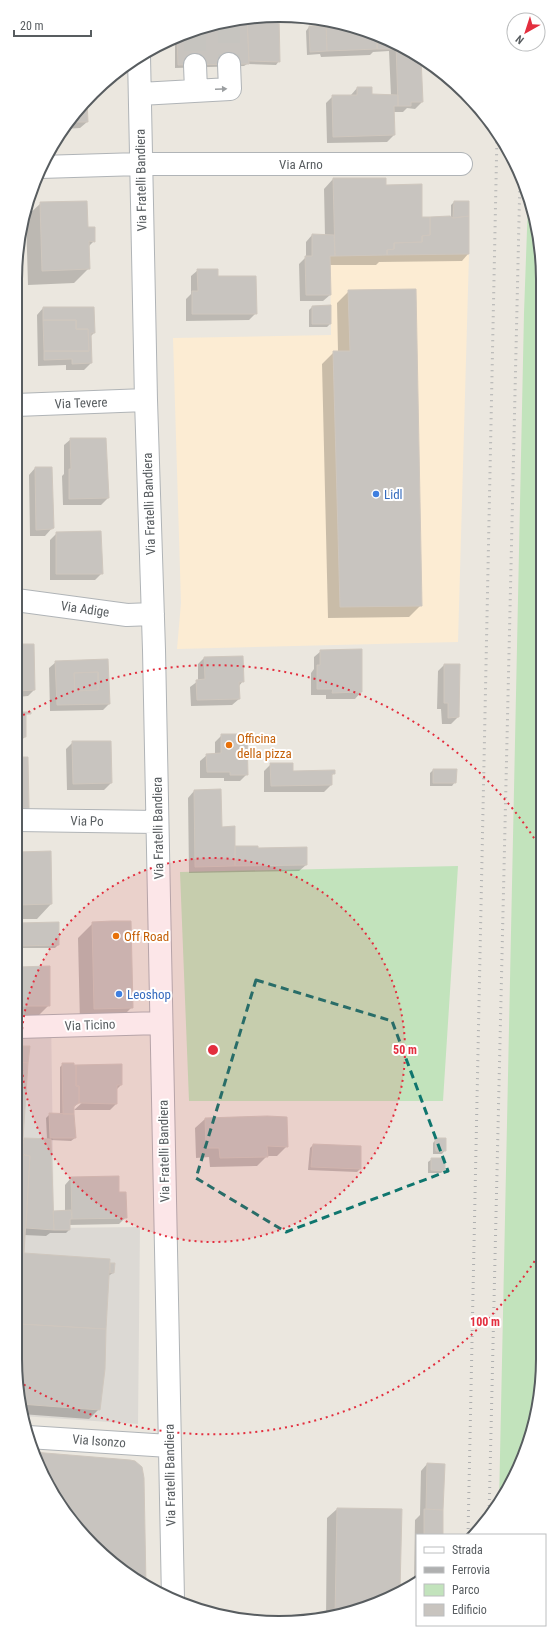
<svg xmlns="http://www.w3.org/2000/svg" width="558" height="1638" font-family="'Roboto Condensed',sans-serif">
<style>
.commercial{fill:#fcecd3}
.industrial{fill:#dcd9d4}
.green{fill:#c2e3bc}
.shadow{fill:#0003}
.building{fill:#c8c4bf;stroke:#cfc7be;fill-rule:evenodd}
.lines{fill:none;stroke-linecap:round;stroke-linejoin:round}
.minor-tunnel{stroke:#c6c4bf;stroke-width:22;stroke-dasharray:22 11;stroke-linecap:butt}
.minor-casing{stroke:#b0b4b7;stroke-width:24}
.minor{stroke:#fff;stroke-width:22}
.rail{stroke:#afb0b0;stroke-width:3;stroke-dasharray:1 5;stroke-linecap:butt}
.oneway{fill:#9b9ea0}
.marked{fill:none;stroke:#0f766e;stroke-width:3;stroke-dasharray:8 5;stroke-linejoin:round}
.ring{fill:none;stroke:#e32e3e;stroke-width:2;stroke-dasharray:2 4}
.shop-dot{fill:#3f7fe0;stroke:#fff;stroke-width:1.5}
.food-dot{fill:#e8710a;stroke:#fff;stroke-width:1.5}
.labels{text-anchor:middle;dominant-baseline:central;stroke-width:4;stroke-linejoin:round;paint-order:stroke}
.street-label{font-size:13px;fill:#585d60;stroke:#fff}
.shop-label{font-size:13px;fill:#366cbe;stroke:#fff;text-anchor:start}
.food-label{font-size:13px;fill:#c56008;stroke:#fff;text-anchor:start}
.rim{fill:none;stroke:#585d60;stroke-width:2}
.centre{fill:#e32e3e;stroke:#fff;stroke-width:2}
.ring-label{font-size:12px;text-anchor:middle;font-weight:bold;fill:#e32e3e;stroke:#fff;stroke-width:4;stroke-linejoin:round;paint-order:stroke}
</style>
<rect width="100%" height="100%" fill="#ebe7df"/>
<path class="commercial" d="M469,254L458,642L177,649L181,603L173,338L331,335L330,256Z"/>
<path class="industrial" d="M51,1016L54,1228L140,1227L138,1424L22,1416L20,1410L18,1017Z"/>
<path class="green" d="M528,202L541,244L543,1359L534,1427L499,1504L524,313Z
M458,866L443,1101H189L180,872Z"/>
<path class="shadow" d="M278,16L279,61L276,65L247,64L244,66L175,68V38L194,29L244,17Z
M319,19L347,24L411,50L422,102L415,109L407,108L403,112H393L394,135L387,142L327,143L326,103L333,96L351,95L357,88L371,95L391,96L389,51L373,52L370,55L321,57L320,54L307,55L306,31L309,27H319Z
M86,101L87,122L80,128L63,129L69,118Z
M333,179L385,186L421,218L451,219V205L454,202L468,254L462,261L379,262L376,265H329L330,295L323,301H300L299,264L306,257V242L312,235L325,236L324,189Z
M41,203L87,228L94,241L88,247L89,268L74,283L28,285L26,217Z
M198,270L256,313L249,320L186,321V299L191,294V276Z
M349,291L421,605L409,617L328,618L322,364L334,352H338L337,303Z
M541,304V320H540V305Z
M312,307L330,324L327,327H309V310Z
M43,308L94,333L90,337L91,363L84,370H66V365L38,366L37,315Z
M71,439L108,498L101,505H63L62,476L64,474V445Z
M35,468L53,527L45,536H30L29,475Z
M57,533L102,573L95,580H50V540Z
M17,645H33L34,690L28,696L17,697Z
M321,651L361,692L355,699H326V695H311V673L314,669V657Z
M204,658L243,681L239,686V699L232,705L191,706L190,687L198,681V664Z
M56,662L109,704L103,710L50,711L49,668Z
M444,665L458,717L451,724H442L441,709H437L438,671Z
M17,713H25V737L18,743Z
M222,735L247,774L240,781H224V778H200V761L207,755L215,754V742Z
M73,742H110L111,783L104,790H67L66,749Z
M17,758L28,808L21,814H17Z
M271,764L292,772L334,773L331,776V785L324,792H264V771Z
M433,770L455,782L452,786H430V773Z
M194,791L234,847L257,849L306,865L299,871L189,873L188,798Z
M50,852L51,904L37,919H18V853Z
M58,923V945L55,948H18V924Z
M93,923L132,1007L117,1022L80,1023L78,938Z
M18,968L49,1005L34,1020H18Z
M18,1047L22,1141L25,1139H47L46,1118L50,1114L60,1115V1067L63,1064L121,1085L116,1090V1104L110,1110H74L84,1101L82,1099L73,1108L75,1138L71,1141L50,1140L53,1212H65V1185L71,1178L118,1193L126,1217L119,1224L69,1225V1230L66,1233H50L46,1236L24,1235L23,1254L109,1266L111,1264L113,1273L108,1276L99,1409L89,1419L21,1414L20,1410Z
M205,1119L287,1146L277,1156H267L257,1166L210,1167L209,1157L196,1158L195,1128Z
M436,1139L445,1150L442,1154H433V1143Z
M313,1145L360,1169L357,1172L308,1170L310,1148Z
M432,1159L444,1170L441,1173H428V1162Z
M33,1453L142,1470L145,1585L118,1568L81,1533L35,1460Z
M427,1464L442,1510V1535H417V1582L414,1584L415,1520L420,1515L421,1471Z
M337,1509L401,1510L399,1590L347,1614L326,1618L327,1518Z"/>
<path class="building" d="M279,16L280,62L249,61L247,17Z
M247,17L249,64L178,65L177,37L194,29Z
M326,20L347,24L377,36V49L327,51Z
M309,26H326L327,51L310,52Z
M377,36L396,44V49H377Z
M396,44L411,50L421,58L423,102H411V106H398Z
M357,87H372V94L398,95V106H394L395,135L333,137L332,95H357Z
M87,100L88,122H67L69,118Z
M333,178H386V185L422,184V217H430V235L422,236V242L394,243V249L387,250V255L335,256Z
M87,201L88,227H95V242L89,241L90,269L42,271L40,202Z
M454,201H469V216L453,218Z
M450,216L453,218L469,216V254L387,255V250L394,249V243L422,242V236L430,235V217Z
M312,234L334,235L335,256H330L331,295H306L305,256H312Z
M197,269H218V276H256L257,314H192V291H198Z
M416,289L422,606L340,607L333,351H350L348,290Z
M331,305V324H312V306Z
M43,307H94L95,333H91L92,363L72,364V359L44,360V351H89L88,329H76V320H43Z
M43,320H76V329H88L89,351H44Z
M70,438H106L109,498L69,499V469H71Z
M35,467H52L54,528L52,529L36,530Z
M101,531L103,574H56V532Z
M17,644H34L35,690L17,691Z
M362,649V692L332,693L333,689H317V665H320V650Z
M243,656L244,682H239L240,699L197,700L196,680L205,679L204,657Z
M108,659L110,704L57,705L55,661ZM98,672V690L75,691L74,673Z
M444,664H460L459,717L448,718V703H444Z
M98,672V690L75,691L74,673Z
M17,712H31V714H26V737H17Z
M221,734H247L248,775H230V772H207L206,754L221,753Z
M72,741H111L112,783L73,784Z
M17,757H28L29,808H17Z
M270,763H293V771L335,770V774H332V785L271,786Z
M433,769H457L456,783H433Z
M221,789L222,827L235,826V866L195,867L194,790Z
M235,846H258V848L307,847V865L235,866Z
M51,851L52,904L18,905V852Z
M112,921H131L133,1008L94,1009L92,922Z
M59,922V945L18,946V923Z
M50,966V1006H18V967Z
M18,1046H30L28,1063L18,1062Z
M18,1062L28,1063L22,1154L19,1153Z
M62,1063H74V1065H76V1086H79V1103L74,1106V1114H63Z
M122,1064V1085H117V1104L79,1103V1086H76V1065Z
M49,1113L74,1114L76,1138H50Z
M267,1116L287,1117L288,1147L267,1146L268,1157L220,1158L219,1148H206L205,1118Z
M24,1138L51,1139L54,1230L26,1228L30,1156L22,1155Z
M435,1138H446V1151H436Z
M313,1144L361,1146V1169L311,1167Z
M19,1153L30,1156L24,1253L110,1259L106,1329L20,1324Z
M431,1158H445V1171L431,1170Z
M119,1176V1192H126L127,1218L72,1219L71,1177Z
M71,1210L72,1219H70V1230H54L53,1211Z
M110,1263H115L114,1273H110Z
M20,1324L106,1329L105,1369L100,1410L20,1404Z
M33,1452L130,1460L135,1461L142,1467L144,1478L146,1585L118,1568L81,1533L35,1460Z
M427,1463L445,1464L443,1510L426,1509Z
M337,1508L402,1509L400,1590L347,1614L335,1616Z
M424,1509L443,1510V1535H424Z"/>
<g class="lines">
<path class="minor-tunnel" d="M229,21V64
M195,29V65"/>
<g class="minor-casing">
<path id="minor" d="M139,56L146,400L154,650L173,1599
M195,65L196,90
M140,94L230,89L229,64
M40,167L140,164H461
M16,405L146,400
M16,600L127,615L153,614
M17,820L157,822
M18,1027L161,1023
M28,1437L169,1446"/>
</g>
<use href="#minor" class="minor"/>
<path class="rail" d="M489,1518L520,177
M468,1535L497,134"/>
</g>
<defs><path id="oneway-solid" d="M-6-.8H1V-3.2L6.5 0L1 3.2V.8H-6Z"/></defs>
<use class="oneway" href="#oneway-solid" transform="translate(221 89) rotate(-2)"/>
<path class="marked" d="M256,980L392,1021L448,1171L286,1232L196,1178Z"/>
<circle cx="213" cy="1050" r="192" fill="#e32e3e" fill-opacity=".12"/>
<g class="ring">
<circle cx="213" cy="1050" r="192"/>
<path d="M541 1251A385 385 0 0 1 21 1383M18 718A385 385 0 0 1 541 849"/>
</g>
<g class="shop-dot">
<circle cx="376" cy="494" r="4"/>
<circle cx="119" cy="994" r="4"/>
</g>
<g class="food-dot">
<circle cx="229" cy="745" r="4"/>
<circle cx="116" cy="936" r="4"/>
</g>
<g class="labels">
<g class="street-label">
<text x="301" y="164">Via Arno</text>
<text transform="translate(141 180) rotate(-91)">Via Fratelli Bandiera</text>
<text transform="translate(81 403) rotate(-2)">Via Tevere</text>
<text transform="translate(149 504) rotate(-92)">Via Fratelli Bandiera</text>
<text transform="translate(85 609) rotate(8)">Via Adige</text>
<text transform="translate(87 821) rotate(1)">Via Po</text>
<text transform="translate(158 828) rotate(-91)">Via Fratelli Bandiera</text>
<text transform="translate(90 1025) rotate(-2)">Via Ticino</text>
<text transform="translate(164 1151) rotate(-91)">Via Fratelli Bandiera</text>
<text transform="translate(99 1441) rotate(4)">Via Isonzo</text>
<text transform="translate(170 1475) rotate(-91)">Via Fratelli Bandiera</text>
</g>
<g class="shop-label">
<text x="384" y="494">Lidl</text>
<text x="127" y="994">Leoshop</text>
</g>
<g class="food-label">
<text x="237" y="738">Officina<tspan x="237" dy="15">della pizza</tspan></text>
<text x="124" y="936">Off Road</text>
</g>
</g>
<path d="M0 0H558V1638H0ZM279 22H279A257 257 0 0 1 536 279V1359A257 257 0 0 1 279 1616H279A257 257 0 0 1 22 1359V279A257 257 0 0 1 279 22Z" fill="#fff" fill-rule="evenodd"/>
<path class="rim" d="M279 22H279A257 257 0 0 1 536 279V1359A257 257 0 0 1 279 1616H279A257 257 0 0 1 22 1359V279A257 257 0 0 1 279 22Z"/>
<circle cx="213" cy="1050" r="6" class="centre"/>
<g class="ring-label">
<text x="405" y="1054">50 m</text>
<text x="485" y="1326">100 m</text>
</g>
<rect x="416" y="1534" width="130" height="92" fill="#ffffff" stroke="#bcbebf"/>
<rect x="424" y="1547" width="20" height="6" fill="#ffffff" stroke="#bcbebf"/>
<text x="452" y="1554" font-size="12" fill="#585d60">Strada</text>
<rect x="424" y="1567" width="20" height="6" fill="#afb0b0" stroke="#bcbebf"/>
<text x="452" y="1574" font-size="12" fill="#585d60">Ferrovia</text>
<rect x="424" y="1584" width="20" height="12" fill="#c2e3bc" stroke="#bcbebf"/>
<text x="452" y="1594" font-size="12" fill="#585d60">Parco</text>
<rect x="424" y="1604" width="20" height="12" fill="#c8c4bf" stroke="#bcbebf"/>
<text x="452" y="1614" font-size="12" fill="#585d60">Edificio</text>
<g transform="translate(526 32) rotate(219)"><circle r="19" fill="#ffffff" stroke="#bcbebf"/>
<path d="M0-3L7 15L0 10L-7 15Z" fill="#e32e3e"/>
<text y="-6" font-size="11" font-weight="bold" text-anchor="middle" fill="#585d60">N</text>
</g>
<path d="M14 30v6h77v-6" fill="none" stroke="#585d60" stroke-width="2"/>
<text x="20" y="30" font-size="12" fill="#585d60" stroke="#ffffff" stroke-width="3" paint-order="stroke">20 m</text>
</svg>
